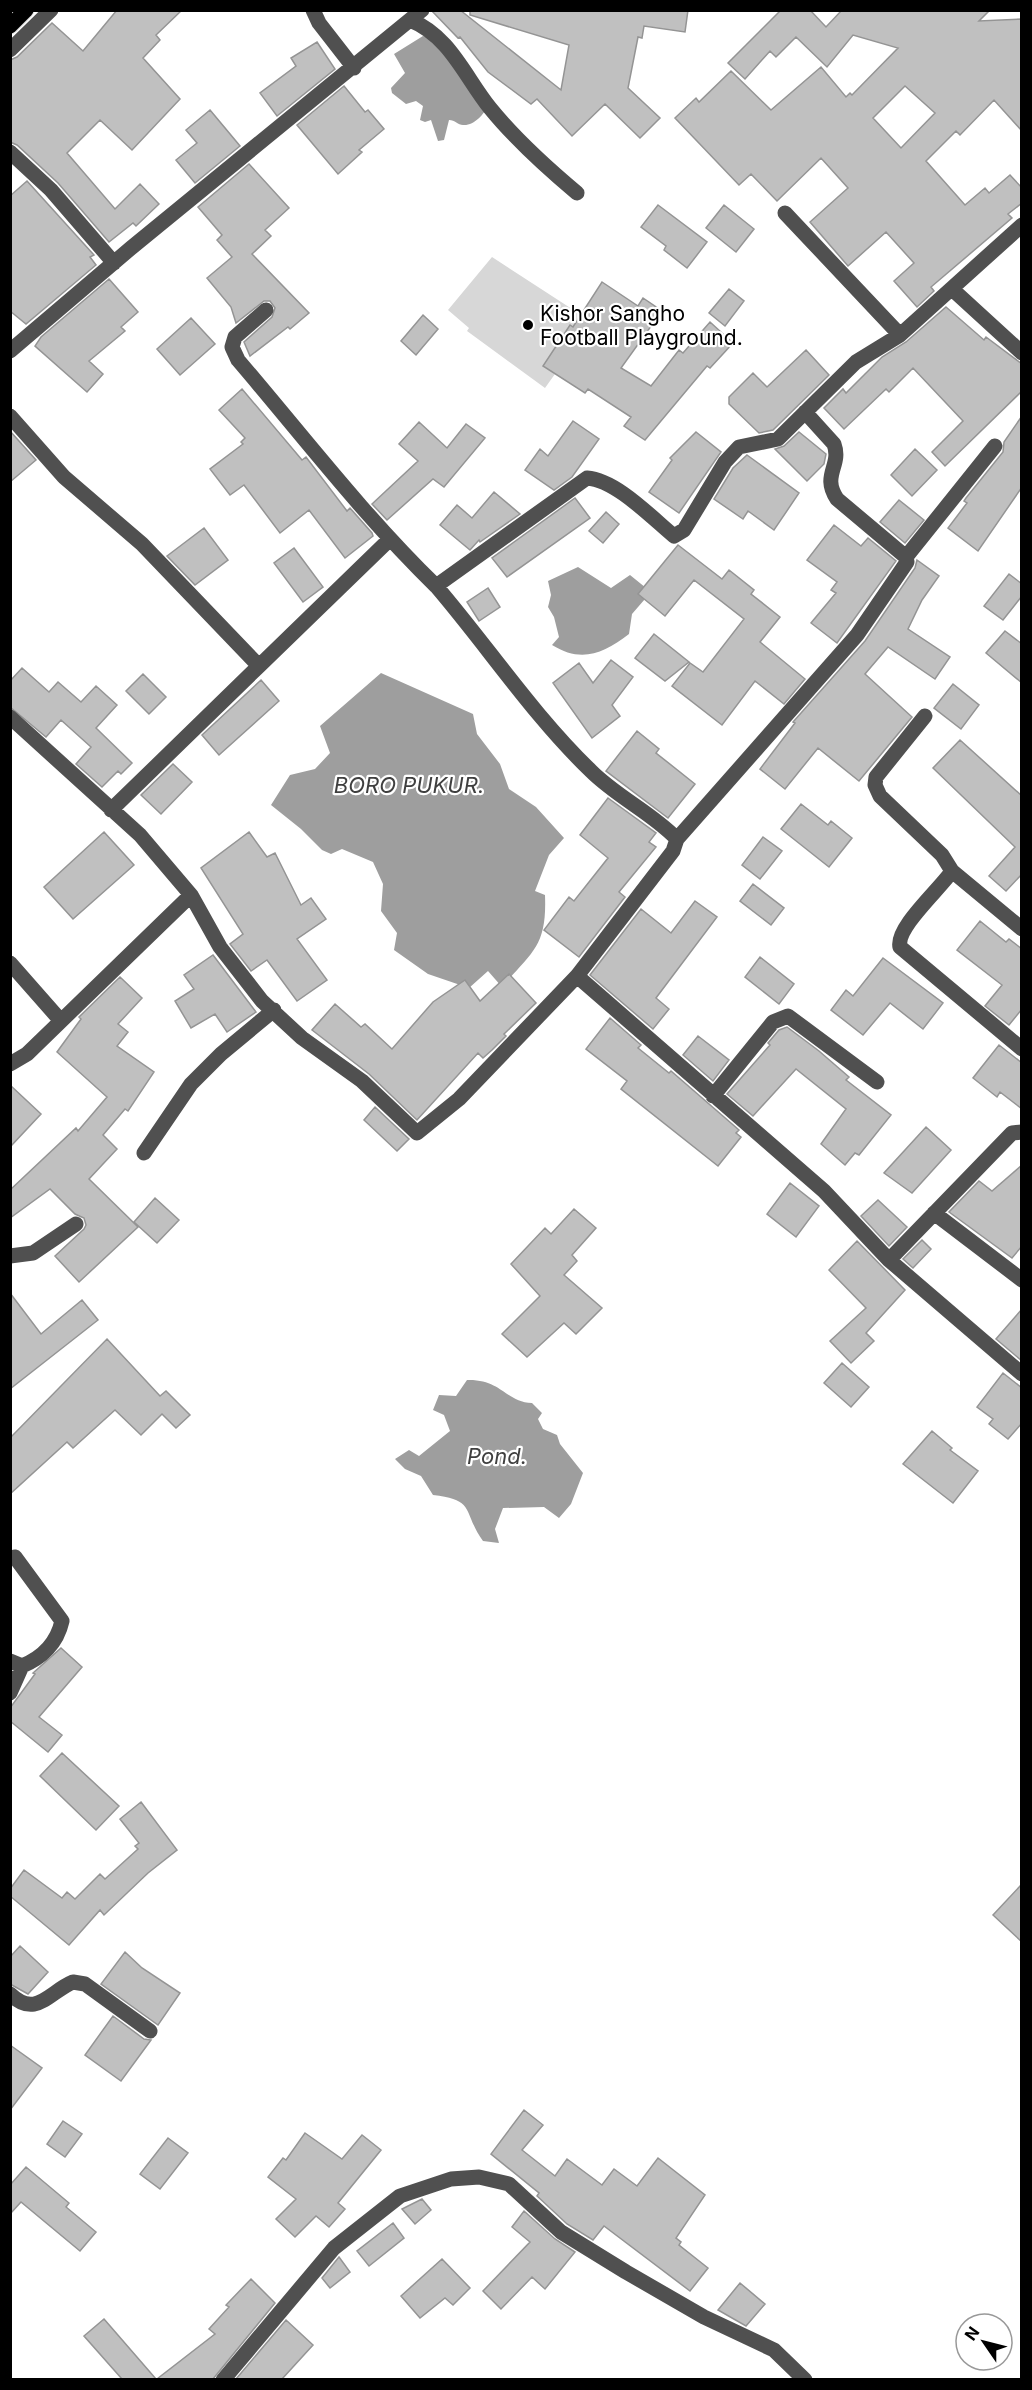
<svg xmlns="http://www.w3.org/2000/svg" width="1032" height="2390" font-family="Inter,sans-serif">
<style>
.green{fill:#d7d7d7}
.water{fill:#9e9e9e}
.building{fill:#c0c0c0;stroke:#949494;stroke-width:1.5;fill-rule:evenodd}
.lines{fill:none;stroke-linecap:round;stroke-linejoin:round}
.major-casing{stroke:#dbdbdb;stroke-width:17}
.minor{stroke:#505050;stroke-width:15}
.major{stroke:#000;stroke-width:15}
.poi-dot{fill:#000;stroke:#fff;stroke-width:2}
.labels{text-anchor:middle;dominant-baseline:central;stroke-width:4.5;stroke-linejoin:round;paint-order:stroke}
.poi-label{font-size:21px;fill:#000;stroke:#fff;text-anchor:start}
.water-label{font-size:22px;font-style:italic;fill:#3f3f3f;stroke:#fff}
</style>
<rect width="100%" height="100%" fill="#fff"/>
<path class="green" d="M492,257L592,322L545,388L467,331L469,328L448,310Z"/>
<path class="water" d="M423,36L434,38L488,106C484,114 474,126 463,125C458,125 455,120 449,120L444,140L438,141L431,120L425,122L420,120L423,106L416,101L406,104L392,93L391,88L405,73L394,54Z
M578,567L611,588L630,575L651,592L632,614L629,634C603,654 581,663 552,645L559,637L554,617L548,607L551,595L548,581Z
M381,673L473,714L477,734L500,764L509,789L536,807L564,838L549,855L535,891L545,895C547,946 533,951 502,987L488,971L469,988L428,974L394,950L397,933L381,911L383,884L373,862L342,849L331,854L322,850L301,829L271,805L290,775L315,769L330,753L320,726Z
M467,1380C502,1379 505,1402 532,1403L542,1413L538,1419L543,1429L557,1435L560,1444L583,1473L571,1504L559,1518L544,1507L503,1508L495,1529L499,1543L483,1541C462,1512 477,1500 433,1495L421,1476L405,1469L395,1459L409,1450L419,1456L450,1431L444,1415L433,1410L439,1395L456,1396Z"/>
<path class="building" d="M117,10H182L156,35L160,40L143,58L180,99L132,150L100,120L67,153L115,209L140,184L159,204L136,226L133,223L109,242L58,183L17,145L10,142V60L17,57L52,23L83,51Z
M431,10H460L561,90L569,45L470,15V10H688L685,32L644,26L642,38L638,37L628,88L660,118L640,138L605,104L572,136L537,99L531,104L488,72L460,37L458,38Z
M781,10H810L826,27L842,10H990L979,21L1022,19V131L994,100L960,135L956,131L926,161L965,205L985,188L989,193L1010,175L1022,188V203L1008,214L1012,218L931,287L934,291L917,307L894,281L914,263L886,232L848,266L810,222L848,188L821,158L777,201L751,174L739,185L675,118L696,98L699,102L731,71L771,110L821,67L846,97L850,93L852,95L898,48L853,35L827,67L796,37L776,57L770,51L745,79L728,63ZM905,86L935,113L901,148L873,118Z
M317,42L335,69L277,116L260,93L296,66L291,58Z
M344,86L365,112L368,110L384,129L359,150L362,152L338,174L297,125Z
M210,110L240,146L195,183L176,160L197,143L186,130Z
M249,164L289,208L265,230L271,236L252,254L309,313L290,329L288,327L250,356L244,342L272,317L275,308L270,301H264L236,323L231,307L207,278L232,257L217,240L222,235L198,207Z
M27,181L94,255L90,257L96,265L26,324L10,311V196Z
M658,205L707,242L687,268L664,250L666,246L641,227Z
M724,205L754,229L736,252L706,228Z
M109,279L138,312L121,327L125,331L89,361L103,374L87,392L35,346L41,337Z
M602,282L638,306L643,298L662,311L621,368L651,386L679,350L683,353L710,322L733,343L710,368L707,366L645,440L624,426L631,417L588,389L585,393L543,366L570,325L573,327Z
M729,289L744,301L725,326L709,313Z
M946,307L984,340L986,337L1022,364V391L945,466L932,452L963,421L913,368L889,392L886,389L844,429L824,408L843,389L846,393L882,357L906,342Z
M423,315L438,329L416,355L401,341Z
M191,318L215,344L180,375L157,349Z
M806,350L829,375L773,430L759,433L729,404V397L753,373L767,387Z
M242,389L302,460L306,457L347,511L350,508L372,533L373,536L345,558L309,510L280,533L244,485L230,495L210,469L243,444L241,442L245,438L219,410Z
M1022,416V487L978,551L948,528L967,503L964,501L966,498L1003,452L1004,442Z
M573,421L599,439L572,477L554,490L525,470L540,449L548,456Z
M419,422L447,448L466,424L485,438L444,487L433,479L387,520L372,504L418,461L399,444Z
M10,431L36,460L10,482Z
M696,432L721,452L679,513L649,492L672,460L670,458Z
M799,432L826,454L824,464L807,481L775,449L784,446Z
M915,449L937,470L912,496L891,475Z
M747,455L799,493L774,530L748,511L743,519L714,499L733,468Z
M494,492L520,514L480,542L479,540L470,550L440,525L457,505L472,518Z
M575,498L590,518L507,577L492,558Z
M899,500L924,520L905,543L880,522Z
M606,512L619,524L603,543L589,531Z
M834,525L861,546L868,538L896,561L837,643L811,623L836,593L831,590L837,582L807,560Z
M204,528L228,560L195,585L167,556Z
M678,545L722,579L729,570L754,590L751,594L780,617L760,642L805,679L784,704L755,681L722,725L672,686L690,663L703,672L744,619L694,580L665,616L638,594Z
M294,548L323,587L303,602L274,563Z
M917,560L939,576L922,600L908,629L950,657L935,679L888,647L865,674L912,717L859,781L818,748L785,789L760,769L795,723L793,722L865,641L915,568Z
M1009,574L1022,584V596L1003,620L984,606Z
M488,588L500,607L479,621L467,602Z
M1005,631L1022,644V683L986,653Z
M654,634L689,662L665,681L635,658Z
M611,660L633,677L612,705L620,716L592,738L553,683L579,663L593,683Z
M22,668L49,692L58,682L81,702L96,686L117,705L96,728L132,763L121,774L118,771L102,787L76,764L91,747L61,720L46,737L10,707V681Z
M143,674L166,697L149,714L126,691Z
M261,680L279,701L219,755L202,735Z
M953,684L979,705L961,729L934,708Z
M637,731L659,749L656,753L695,784L668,818L606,771Z
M960,740L1022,796V874L1006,891L989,876L1015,847L933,768Z
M173,764L192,782L161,814L141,795Z
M608,798L656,833L649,842L656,847L619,892L625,897L579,957L544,930L569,897L574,901L608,858L580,835Z
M801,804L828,825L831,821L852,838L829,867L781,829Z
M104,832L134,865L73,919L44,887Z
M249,832L267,857L275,853L301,905L311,898L326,919L297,939L327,980L297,1001L267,960L251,971L230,944L243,934L201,868Z
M763,837L782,851L760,879L742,865Z
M753,884L784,908L771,925L740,901Z
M695,901L717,917L656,998L669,1009L653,1029L590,975L641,909L671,933Z
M980,921L1006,942L1009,939L1022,949V1009L1009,1025L985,1006L1002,985L957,950Z
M213,955L256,1012L227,1032L215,1014L191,1028L175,1001L194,989L184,975Z
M760,957L794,984L779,1004L745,977Z
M883,958L943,1003L923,1029L890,1003L863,1035L831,1010L846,990L853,996Z
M509,974L536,1003L504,1034L506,1036L492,1050L483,1058L478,1053L417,1120L369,1074L312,1030L335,1004L361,1027L365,1024L392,1049L433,1002L465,980L480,1001Z
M120,977L142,998L118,1024L128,1032L117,1046L154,1072L128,1111L125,1109L103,1135L117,1149L89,1179L138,1227L79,1282L55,1256L84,1229L86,1225L84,1218L75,1214L50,1189L10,1218V1190L76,1128L78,1131L107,1097L57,1052L81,1019L79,1017Z
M610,1018L641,1045L638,1048L669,1073L671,1071L739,1130L736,1133L741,1137L718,1166L621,1089L627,1081L586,1049Z
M787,1027L819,1051L849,1077L846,1080L891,1115L859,1155L855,1153L845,1165L821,1144L846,1109L796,1069L753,1116L727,1094L770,1045L768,1043L779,1030Z
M698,1036L729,1060L713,1081L683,1055Z
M999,1045L1022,1063V1109L1000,1092L997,1097L973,1078Z
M10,1085L41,1114L10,1147Z
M375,1107L409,1139L397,1151L364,1120Z
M926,1127L951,1150L912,1193L884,1173Z
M1022,1165V1246L1012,1258L949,1212L979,1181L992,1191Z
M790,1183L819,1206L796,1237L767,1214Z
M155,1198L179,1220L157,1243L134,1222Z
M878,1200L907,1227L889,1246L861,1216Z
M574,1209L596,1228L572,1255L577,1261L564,1275L602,1308L576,1334L564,1323L527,1357L502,1334L540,1296L511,1264L545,1228L551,1234Z
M922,1240L931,1249L913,1268L903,1259Z
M857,1241L905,1290L866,1333L874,1341L851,1363L830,1341L866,1308L829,1270Z
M10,1293L41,1334L82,1300L98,1320L10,1389Z
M1022,1309V1361L996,1339Z
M107,1339L160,1396L166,1391L190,1415L176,1428L162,1414L141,1435L115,1410L73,1448L67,1442L10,1494V1438Z
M842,1363L869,1387L851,1407L824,1383Z
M1003,1373L1022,1388V1423L1008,1439L989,1424L993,1419L977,1407Z
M932,1431L952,1448L950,1450L978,1471L953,1503L903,1464Z
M61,1648L82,1667L39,1717L62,1735L48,1752L10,1721V1708L35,1674L33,1673Z
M62,1753L119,1806L96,1830L40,1776Z
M141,1802L177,1850L148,1873L104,1915L100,1910L69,1945L10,1896V1889L24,1870L62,1898L67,1892L75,1899L100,1874L105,1879L138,1849L135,1846L139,1843L120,1819Z
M1022,1884V1942L993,1915Z
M20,1946L48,1972L28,1994L10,1984V1957Z
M125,1952L142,1968L180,1993L158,2025L101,1984Z
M113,2016L144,2039L151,2040L121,2081L85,2055Z
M10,2045L42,2068L10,2110Z
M524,2110L543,2125L522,2150L555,2176L567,2159L602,2185L614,2169L637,2186L658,2158L705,2195L676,2238L681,2242L679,2245L708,2268L690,2291L604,2226L593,2240L567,2224L537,2196L539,2193L491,2154Z
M63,2121L82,2134L65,2157L47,2144Z
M305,2133L342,2159L362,2135L381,2150L338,2203L345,2209L329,2227L316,2216L295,2237L276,2219L296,2199L268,2177L283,2158L286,2160Z
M168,2138L188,2153L160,2189L140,2174Z
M26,2167L69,2203L66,2207L96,2232L80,2251L21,2202L10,2214V2185Z
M422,2199L431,2210L415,2224L402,2209Z
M524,2211L555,2239L575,2252L545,2289L532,2277L501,2309L483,2291L530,2242L512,2227Z
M393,2223L404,2238L369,2266L357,2251Z
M339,2257L350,2272L330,2288L322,2278Z
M442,2259L470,2288L453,2305L445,2298L420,2318L401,2296Z
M251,2279L275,2303L213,2379H157L215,2334L209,2329L229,2307L226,2305Z
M740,2283L765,2304L746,2326L718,2310Z
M104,2319L156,2379H122L84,2336Z
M286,2320L313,2345L282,2379H236Z"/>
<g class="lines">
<g class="major-casing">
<path id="major" d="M10,26L26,10"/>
</g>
<path class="minor" d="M313,10L319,23L354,68
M410,20C450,36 465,77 490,108C516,140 546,167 577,193
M10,50L51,10
M10,152L51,190L114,263
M785,213L900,335
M952,289L1022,353
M266,310L235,337L232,347L238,360C303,436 364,516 436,586L587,478C616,480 651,517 674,536L684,530L725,462L739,447L778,439L856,362L900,335L1022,225
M10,351L131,248L422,10
M10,416L64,477L142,544L259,666L390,539
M906,557L995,446
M925,716L876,777L875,785L880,796L942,855L952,871C941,888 895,928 900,947L1022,1049
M10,717L140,835L191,895L27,1054L10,1064
M111,810L259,666
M677,839L857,635L907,562L906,557L837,499C821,475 842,466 834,444L805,412
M952,871L1022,929
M191,895L220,947L262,1001L302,1038L362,1081L417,1133L459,1099L577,976L673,851L677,839C652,813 617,797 591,771C533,715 489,648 436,586
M10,963L61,1021
M577,976L824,1191L889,1260L1022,1374
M713,1096L773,1022L788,1016L877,1082
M144,1153L191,1084L221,1054L274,1010
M934,1213L1022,1280
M10,1256L33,1253L76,1224
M889,1260L1012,1133L1022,1132
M10,1661L22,1666C42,1658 57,1643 62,1621L15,1557
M10,1693L22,1666
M10,1994C36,2019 49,1992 73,1982L85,1984L150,2031
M223,2380L334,2248L400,2196L451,2179L479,2177L509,2184L561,2232L626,2272L704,2317L774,2350L805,2380"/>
<use href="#major" class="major"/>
</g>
<circle class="poi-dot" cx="528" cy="325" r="6"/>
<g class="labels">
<g class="poi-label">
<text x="540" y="313">Kishor Sangho<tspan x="540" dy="24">Football Playground.</tspan></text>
</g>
<g class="water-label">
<text x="409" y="785">BORO PUKUR.</text>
<text x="497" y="1456">Pond.</text>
</g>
</g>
<rect width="1032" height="2390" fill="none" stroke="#000000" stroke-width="24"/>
<g transform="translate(984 2342) rotate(305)"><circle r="28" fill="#ffffff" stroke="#999999" stroke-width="1.5"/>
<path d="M0-4.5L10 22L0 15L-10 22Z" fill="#000000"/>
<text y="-9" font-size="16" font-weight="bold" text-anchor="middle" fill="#000000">N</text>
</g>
</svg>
